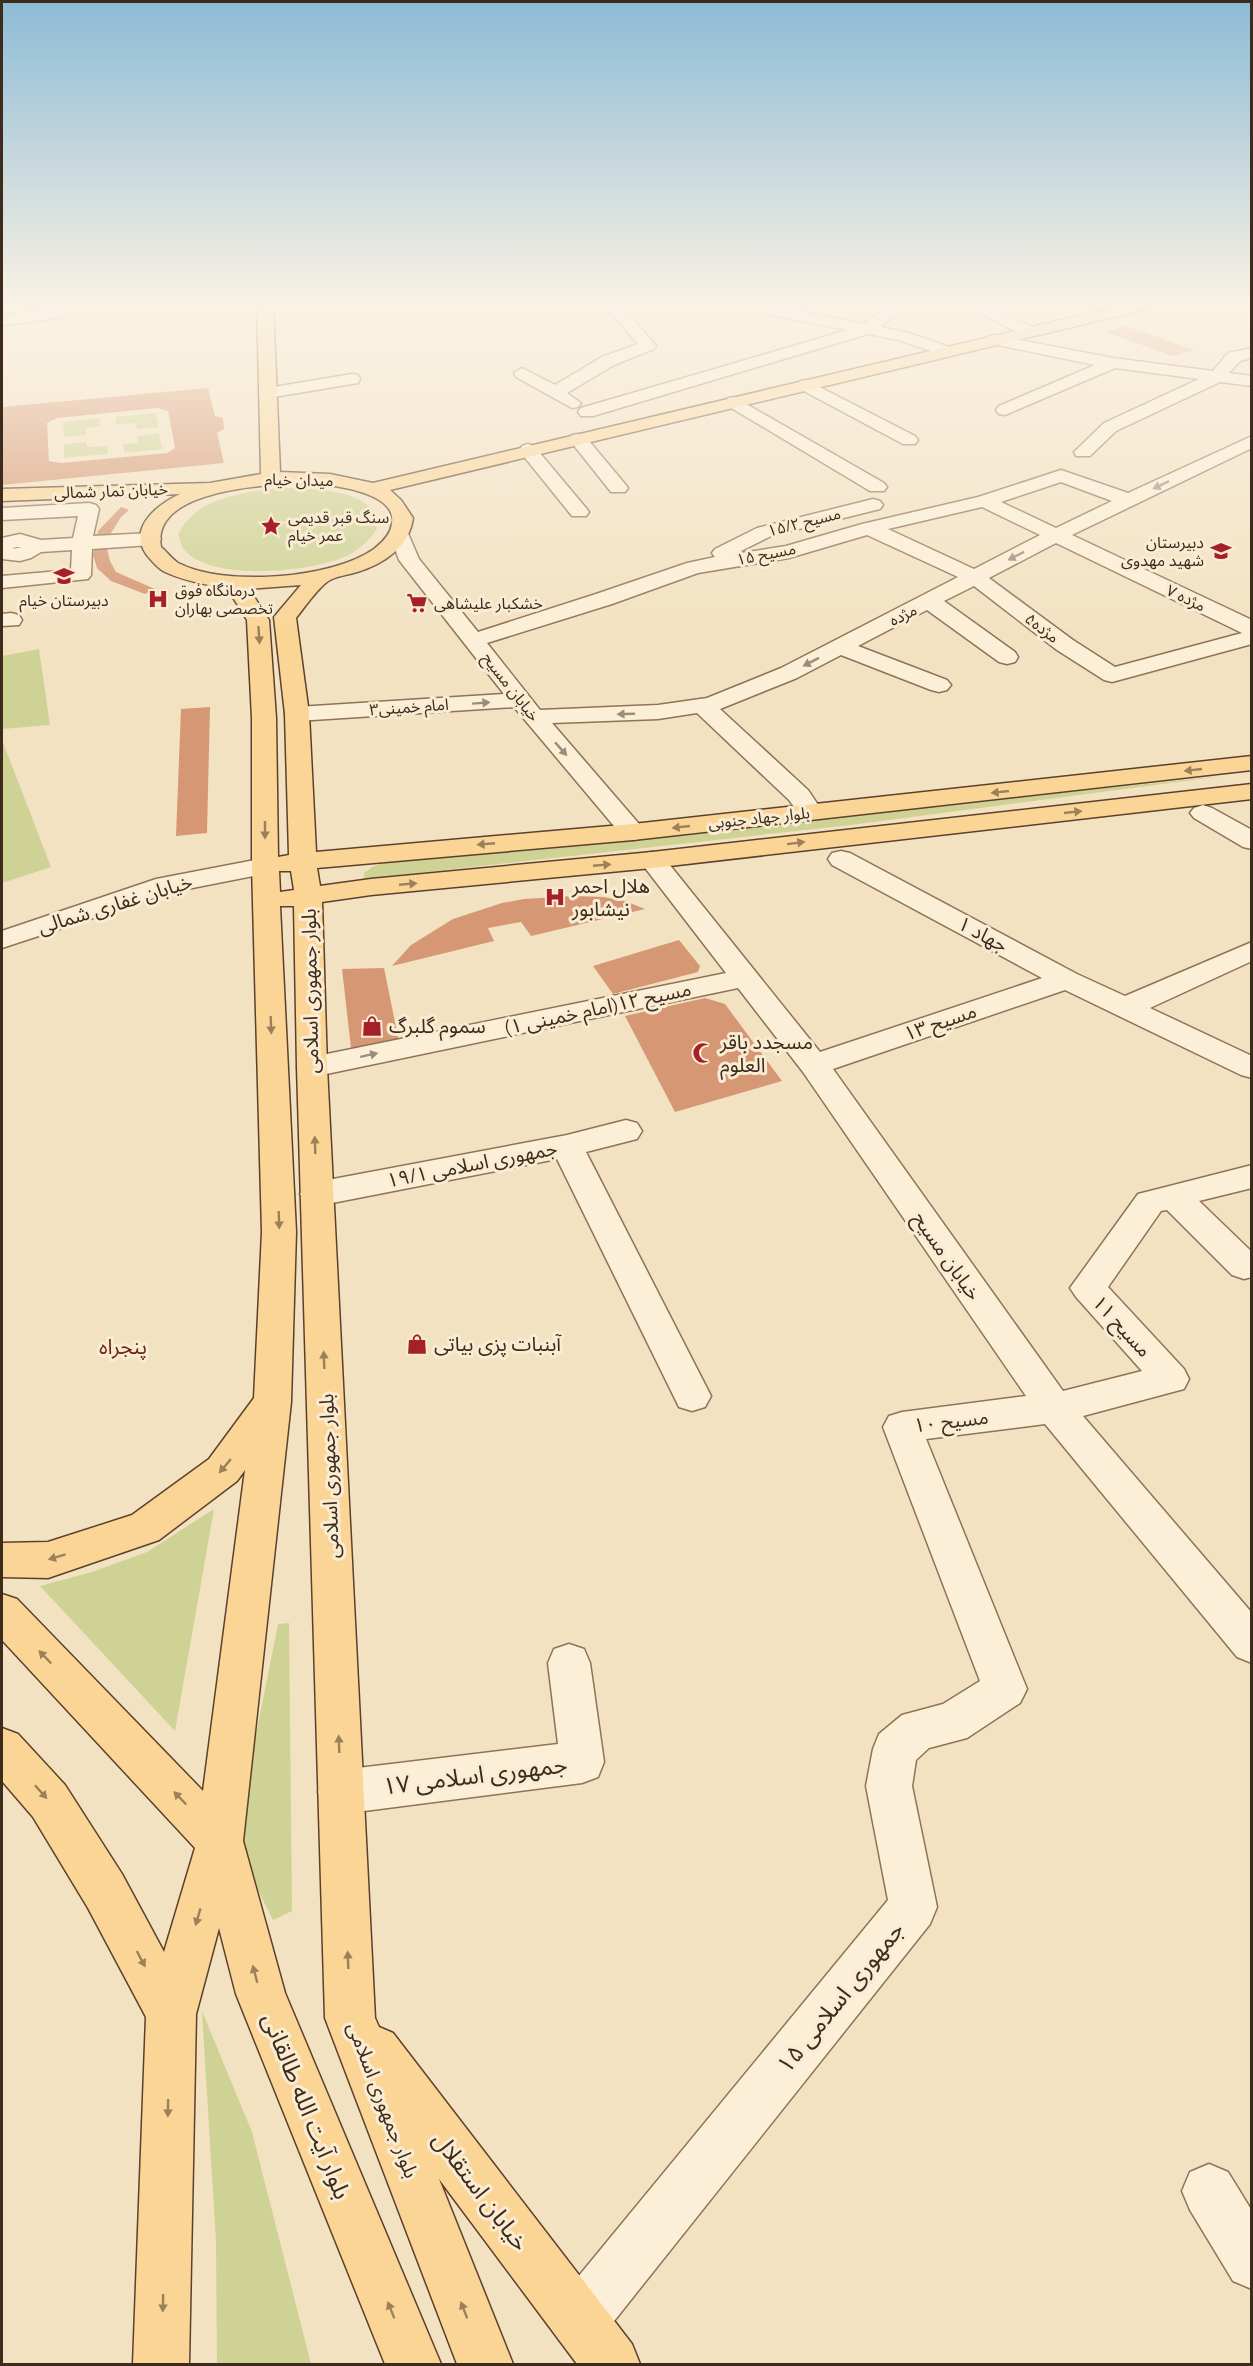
<svg xmlns="http://www.w3.org/2000/svg" width="1253" height="2366" font-family="'Zilla Slab','Noto Sans Arabic',serif">
<style>
.green{fill:#ced295}
.building{fill:#d59774;fill-rule:evenodd}
.lines{fill:none;stroke-linecap:round;stroke-linejoin:round}
.minor-casing{stroke:#8f7257;stroke-width:3}
.major-casing{stroke:#5c402c;stroke-width:3}
.minor{fill:#fcefd7;fill-rule:evenodd}
.major{fill:#fad596;fill-rule:evenodd}
.oneway{fill:#9c8d7a}
.oneway2{fill:#9c805a}
.labels{text-anchor:middle;dominant-baseline:central;stroke-width:6;stroke-linejoin:round;paint-order:stroke}
.far-street-label{font-size:16px;fill:#3d2b1d;stroke:#f9ecd3}
.far-poi-label{font-size:16px;fill:#3d2b1d;stroke:#f9ecd3;text-anchor:start}
.poi-label{font-size:20px;fill:#3d2b1d;stroke:#f9ecd3;text-anchor:start}
.street-label{font-size:20px;fill:#3d2b1d;stroke:#f9ecd3}
.neighbourhood-label{font-size:21px;fill:#6f2517;stroke:#f9ecd3}
.near-street-label{font-size:24px;fill:#3d2b1d;stroke:#f9ecd3}
</style>
<rect width="100%" height="100%" fill="#f3e2c2"/>
<path class="green" d="M156,413L159,427L137,429L136,423L116,425V417Z
M100,418L101,426L86,428V435L64,437L63,422Z
M159,433L162,449L124,453L123,444L138,443L137,436Z
M86,442L87,447L107,446L108,454L64,458V444Z
M280,488C306,488 361,488 375,514C377,518 376,525 377,529C369,541 360,549 347,556C312,572 208,583 183,548C181,545 180,538 178,535C195,497 244,492 280,488Z
M39,649L50,725L2,729V656Z
M2,740L51,867L2,883Z
M1224,776L851,825L364,879V873L372,867L388,861Z
M214,1509L175,1731L40,1586L92,1572L147,1552Z
M289,1623L292,1911L273,1920L238,1851V1825L278,1624Z
M202,2011L252,2132L311,2364H217L216,2242Z"/>
<path class="building" d="M1126,326L1194,350L1173,356L1105,332Z
M208,388L215,416L223,418L224,429L217,433L224,463L2,485V407ZM158,408L168,411L175,448L167,453L61,463L49,461L47,423L57,418Z
M121,507L129,510L121,517L108,538L107,549L110,561L116,572L155,589L145,594L111,581L97,568L93,555L98,531Z
M210,707L207,833L176,836L181,709Z
M574,896L603,897L625,901L645,909L531,936L521,922L488,928L494,941L392,966L411,945L453,919L502,903L524,899Z
M679,940L700,966L698,972L613,994L593,966Z
M384,968L399,1042L351,1048L342,969Z
M705,998L725,1004L782,1081L675,1112L625,1016Z"/>
<g class="lines">
<g class="minor-casing">
<path id="minor" d="M69,303H87C74,319 22,323 2,325V315L38,311Z
M602,303H618L654,343L656,346L654,349L614,365L567,393L581,403L578,407L572,408L516,377L514,373L522,368L555,385L602,357L638,344Z
M646,303H785L782,308L864,324L893,303H911L880,327L908,333L955,349L957,352L949,357L898,340L868,334L593,416H581L578,412L581,408L848,330L756,312L654,308Z
M963,303H983L1035,329L1037,332L1029,337L1023,335L966,306Z
M1105,303H1125L1133,309L1125,314L1108,306Z
M994,335L1113,358L1213,371L1228,353L1252,348V358L1240,361L1229,373L1252,376V386L1220,382L1116,431L1090,456H1076L1074,452L1104,423L1199,379L1115,368L1005,415L999,414L996,410L999,406L1095,365L988,343L986,340L988,337Z
M352,374L358,375L360,379L358,383L268,398L262,397L259,393L262,389Z
M806,380L915,436L918,440L915,444H903L800,389L797,385L800,381Z
M734,397L884,483L887,487L884,491H870L728,406L725,402L728,398Z
M578,434L584,435L625,484L628,488L625,492H611L572,443L569,439L572,435Z
M1252,436V448L1072,535L1252,620V644L1112,682L1104,680L1057,650L974,586L944,601L1015,652L1018,657L1015,662L1007,664L999,662L927,610L858,646L947,680L951,685L947,690L939,692L931,690L841,655L797,678L720,709L808,790L823,812L819,817L810,820L801,817L789,800L697,713L658,719L552,723L646,832L642,838L633,840L624,838L514,707L297,721L289,719L285,714L289,709L297,707L504,694L399,560L390,535L393,531H407L419,559L478,632L596,594L687,563L715,557L712,553L715,549L757,528L873,499L880,501L883,505L880,509L771,536L735,554L786,546L862,524L978,497L1061,470L1128,493ZM1061,482L1112,501L1056,528L1001,502ZM982,507L1040,535L974,569L888,529ZM867,535L958,577L781,668L707,698L658,705L540,710L487,643L612,604L698,573L789,558ZM1056,543L1242,633L1115,667L1073,640L989,578Z
M528,444L534,446L586,508L589,512L586,516H572L522,454L519,450L522,446Z
M89,503L96,505L99,509L93,536L151,533L158,535L161,539L158,543L151,545L92,549L91,575L88,579L2,588V576L71,570L72,550L41,552L31,558L20,561L2,559V538L20,534L41,540L73,538L78,516L2,520V508ZM16,547H22L12,549Z
M11,613L19,615L22,620L19,625L2,626V614Z
M1203,805L1212,808L1252,830V849L1243,847L1194,818L1190,813L1194,808Z
M841,851L850,853L1077,974L1125,996L1252,942V961L1150,1008L1252,1056V1078L1241,1075L1065,990L833,1069L1063,1391L1142,1371L1076,1297L1070,1288L1138,1194L1252,1165V1188L1199,1201L1252,1252V1277L1244,1279L1232,1275L1167,1210L1161,1211L1108,1287L1184,1369L1189,1379L1184,1389L1083,1416L1252,1613V1663L1237,1657L1045,1424L926,1439L1027,1689L1020,1703L967,1738L929,1748L916,1760L912,1786L937,1907L930,1924L599,2340L579,2348L559,2340L551,2320L559,2300L888,1900L866,1786L873,1749L879,1734L902,1715L943,1704L980,1681L883,1427L889,1416L902,1412L1026,1396L803,1072L738,988L312,1077L301,1074L297,1067L301,1060L312,1057L726,973L639,860L643,854L652,852L661,854L820,1052L1042,978L832,865L828,859L832,853Z
M265,858L274,860L278,866L274,872L172,892L2,948V931L156,879Z
M626,1120L637,1123L642,1131L637,1139L586,1152L711,1396L705,1407L692,1411L679,1407L557,1159L317,1206L305,1202L300,1194L305,1186L317,1182L567,1135Z
M569,1644L584,1649L590,1663L604,1762L598,1777L582,1783L341,1814L325,1807L318,1792L325,1777L341,1770L558,1744L548,1663L554,1649Z
M1209,2164L1228,2172L1252,2211V2289L1233,2281L1190,2210L1182,2191L1190,2172Z"/>
</g>
<g class="major-casing">
<path id="major" d="M257,303H273L280,472L330,474L373,483L1133,303H1160L1152,308L390,490L401,500L413,518C409,547 384,564 357,572C348,575 337,576 330,580C320,585 304,608 296,618L309,714L316,852L633,824L1252,756V770L633,840L317,868L320,886L371,879L652,852L1252,784V799L652,868L371,895L322,902L327,1067L375,2018L379,2027L393,2033L632,2344L640,2364H577L439,2179L513,2364H457L325,2018L297,1067L294,906H280L296,1232L291,1402L243,1841L285,1993L441,2364H385L236,1994L219,1928L196,2014L189,2364H133L146,2017L88,1908L33,1817L2,1781V1728L18,1734L65,1785L122,1874L164,1952L195,1848L2,1640V1594L17,1599L203,1791L245,1470L237,1481L159,1540L48,1578L2,1577V1543L48,1542L132,1515L209,1459L254,1398L262,1232L252,866V718L247,620L227,588C206,585 185,581 165,572C159,569 155,564 151,560C124,532 154,506 180,494L2,501V489L210,483L261,474ZM309,483C330,485 397,491 392,523C391,534 383,542 374,549C332,579 224,587 178,563C172,559 167,552 161,547C150,488 272,484 309,483ZM301,585L274,617L285,714L289,855L278,857L276,718L269,620L249,589ZM279,871H291L294,890L280,892Z"/>
</g>
<use href="#minor" class="minor"/>
<use href="#major" class="major"/>
</g>
<defs><path id="oneway-solid" d="M-6-.8H1V-3.2L6.5 0L1 3.2V.8H-6Z" transform="scale(1.5)"/></defs>
<g class="oneway">
<use href="#oneway-solid" transform="translate(1161 485) rotate(154)"/>
<use href="#oneway-solid" transform="translate(1016 556) rotate(153)"/>
<use href="#oneway-solid" transform="translate(811 662) rotate(153)"/>
<use href="#oneway-solid" transform="translate(481 703) rotate(-4)"/>
<use href="#oneway-solid" transform="translate(626 714) rotate(178)"/>
<use href="#oneway-solid" transform="translate(561 749) rotate(49)"/>
<use href="#oneway-solid" transform="translate(369 1055) rotate(-12)"/>
</g>
<g class="oneway2">
<use href="#oneway-solid" transform="translate(259 635) rotate(86)"/>
<use href="#oneway-solid" transform="translate(1193 770) rotate(174)"/>
<use href="#oneway-solid" transform="translate(1000 792) rotate(174)"/>
<use href="#oneway-solid" transform="translate(1073 812) rotate(-6)"/>
<use href="#oneway-solid" transform="translate(681 827) rotate(174)"/>
<use href="#oneway-solid" transform="translate(265 830) rotate(90)"/>
<use href="#oneway-solid" transform="translate(796 843) rotate(-7)"/>
<use href="#oneway-solid" transform="translate(486 844) rotate(175)"/>
<use href="#oneway-solid" transform="translate(602 865) rotate(-5)"/>
<use href="#oneway-solid" transform="translate(408 884) rotate(-5)"/>
<use href="#oneway-solid" transform="translate(271 1025) rotate(88)"/>
<use href="#oneway-solid" transform="translate(315 1145) rotate(-92)"/>
<use href="#oneway-solid" transform="translate(279 1220) rotate(88)"/>
<use href="#oneway-solid" transform="translate(324 1360) rotate(-92)"/>
<use href="#oneway-solid" transform="translate(225 1466) rotate(130)"/>
<use href="#oneway-solid" transform="translate(57 1557) rotate(163)"/>
<use href="#oneway-solid" transform="translate(45 1657) rotate(-134)"/>
<use href="#oneway-solid" transform="translate(339 1744) rotate(-92)"/>
<use href="#oneway-solid" transform="translate(41 1792) rotate(48)"/>
<use href="#oneway-solid" transform="translate(180 1798) rotate(-134)"/>
<use href="#oneway-solid" transform="translate(198 1917) rotate(106)"/>
<use href="#oneway-solid" transform="translate(141 1959) rotate(62)"/>
<use href="#oneway-solid" transform="translate(348 1960) rotate(-92)"/>
<use href="#oneway-solid" transform="translate(255 1974) rotate(-105)"/>
<use href="#oneway-solid" transform="translate(168 2108) rotate(91)"/>
<use href="#oneway-solid" transform="translate(163 2303) rotate(91)"/>
<use href="#oneway-solid" transform="translate(391 2310) rotate(-112)"/>
<use href="#oneway-solid" transform="translate(464 2310) rotate(-111)"/>
</g>
<linearGradient id="sky" x2="0" y2="1"><stop stop-color="#8dbbd6"/><stop offset="0.48" stop-color="#faf2e4"/><stop offset="1" stop-color="#faf2e4" stop-opacity="0"/></linearGradient>
<rect width="1253" height="634" fill="url(#sky)"/>
<defs>
<g id="sight-bare" transform="scale(1.62)"><path d="M0-6L1.8-2.2L6-1.7L2.9 1.2L3.7 5.4L0 3.3L-3.7 5.4L-2.9 1.2L-6-1.7L-1.8-2.2Z" fill="#a52028" stroke="#f9ecd3" stroke-width="2.5" paint-order="stroke"/></g>
<g id="school-bare" transform="scale(1.62)"><path d="M0-5L7-2L0 1L-7-2ZM-4 1L0 2.5L4 1V4Q0 6-4 4Z" fill="#a52028" stroke="#f9ecd3" stroke-width="2.5" paint-order="stroke"/></g>
<g id="hospital-bare" transform="scale(1.62)"><path d="M-5-5h3v3.5h4V-5h3V5h-3V1.5h-4V5h-3Z" fill="#a52028" stroke="#f9ecd3" stroke-width="2.5" paint-order="stroke"/></g>
<g id="supermarket-bare" transform="scale(1.62)"><path d="M-6-5.5h2.5l.6 2H6L4.5 2H-2.5L-4.4-4H-6ZM-1.5 3.2a1.3 1.3 0 1 0 .1 0ZM3 3.2a1.3 1.3 0 1 0 .1 0Z" fill="#a52028" stroke="#f9ecd3" stroke-width="2.5" paint-order="stroke"/></g>
<g id="shop-bare" transform="scale(1.62)"><path d="M-5-2.5h2.3a2.7 3.5 0 0 1 5.4 0H5L5.5 6h-11ZM-1.5-2.5h3a1.5 2.3 0 0 0-3 0Z" fill="#a52028" stroke="#f9ecd3" stroke-width="2.5" paint-order="stroke"/></g>
<g id="mosque-bare" transform="scale(1.62)"><path d="M3.5-4.9A6 6 0 1 0 3.5 4.9A5 5 0 1 1 3.5-4.9Z" fill="#a52028" stroke="#f9ecd3" stroke-width="2.5" paint-order="stroke"/></g>
</defs>
<g fill-rule="evenodd">
<use href="#sight-bare" x="271" y="526"/>
<use href="#school-bare" x="1221" y="551"/>
<use href="#school-bare" x="64" y="576"/>
<use href="#hospital-bare" x="158" y="599"/>
<use href="#supermarket-bare" x="417" y="603"/>
<use href="#hospital-bare" x="555" y="897"/>
<use href="#shop-bare" x="372" y="1026"/>
<use href="#mosque-bare" x="703" y="1053"/>
<use href="#shop-bare" x="417" y="1344"/>
</g>
<g class="labels">
<g class="far-street-label">
<text transform="translate(299 480) rotate(1)">میدان خیام</text>
<text transform="translate(111 491) rotate(-2)">خیابان تمار شمالی</text>
<text transform="translate(804 522) rotate(-14)">مسیح ۱۵/۲</text>
<text transform="translate(766 554) rotate(-11)">مسیح ۱۵</text>
<text transform="translate(1186 598) rotate(26)">مژده ۷</text>
<text transform="translate(903 615) rotate(-27)">مژده</text>
<text transform="translate(1042 628) rotate(37)">مژده۵</text>
<text transform="translate(511 687) rotate(52)">خیابان مسیح</text>
<text transform="translate(409 707) rotate(-4)">امام خمینی۳</text>
<text transform="translate(759 818) rotate(-6)">بلوار جهاد جنوبی</text>
</g>
<g class="far-poi-label">
<text x="288" y="517">سنگ قبر قدیمی<tspan x="288" dy="18">عمر خیام</tspan></text>
<text x="1204" y="542" text-anchor="end">دبیرستان<tspan x="1204" dy="18">شهید مهدوی</tspan></text>
<text x="175" y="590">درمانگاه فوق<tspan x="175" dy="18">تخصصی بهاران</tspan></text>
<text x="64" y="600" text-anchor="middle">دبیرستان خیام</text>
<text x="434" y="603">خشکبار علیشاهی</text>
</g>
<g class="poi-label">
<text x="572" y="886">هلال احمر<tspan x="572" dy="23">نیشابور</tspan></text>
<text x="389" y="1026">سموم گلبرگ</text>
<text x="720" y="1042">مسجدد باقر<tspan x="720" dy="23">العلوم</tspan></text>
<text x="434" y="1344">آبنبات پزی بیاتی</text>
</g>
<g class="street-label">
<text transform="translate(115 904) rotate(-17)">خیابان غفاری شمالی</text>
<text transform="translate(983 934) rotate(28)">جهاد ۱</text>
<text transform="translate(310 991) rotate(-91)">بلوار جمهوری اسلامی</text>
<text transform="translate(598 1008) rotate(-12)">مسیح ۱۲(امام خمینی ۱)</text>
<text transform="translate(940 1022) rotate(-19)">مسیح ۱۳</text>
<text transform="translate(472 1164) rotate(-11)">جمهوری اسلامی ۱۹/۱</text>
<text transform="translate(947 1256) rotate(55)">خیابان مسیح</text>
<text transform="translate(1122 1326) rotate(47)">مسیح ۱۱</text>
<text transform="translate(951 1421) rotate(-7)">مسیح ۱۰</text>
<text transform="translate(329 1476) rotate(-92)">بلوار جمهوری اسلامی</text>
<text transform="translate(383 2100) rotate(69)">بلوار جمهوری اسلامی</text>
</g>
<g class="neighbourhood-label">
<text x="123" y="1346">پنجراه</text>
</g>
<g class="near-street-label">
<text transform="translate(475 1775) rotate(-7)">جمهوری اسلامی ۱۷</text>
<text transform="translate(840 1997) rotate(-51)">جمهوری اسلامی ۱۵</text>
<text transform="translate(307 2106) rotate(68)">بلوار آیت الله طالقانی</text>
<text transform="translate(481 2191) rotate(53)">خیابان استقلال</text>
</g>
</g>
<rect width="1253" height="2366" fill="none" stroke="#3d2b1d" stroke-width="6"/>
</svg>
